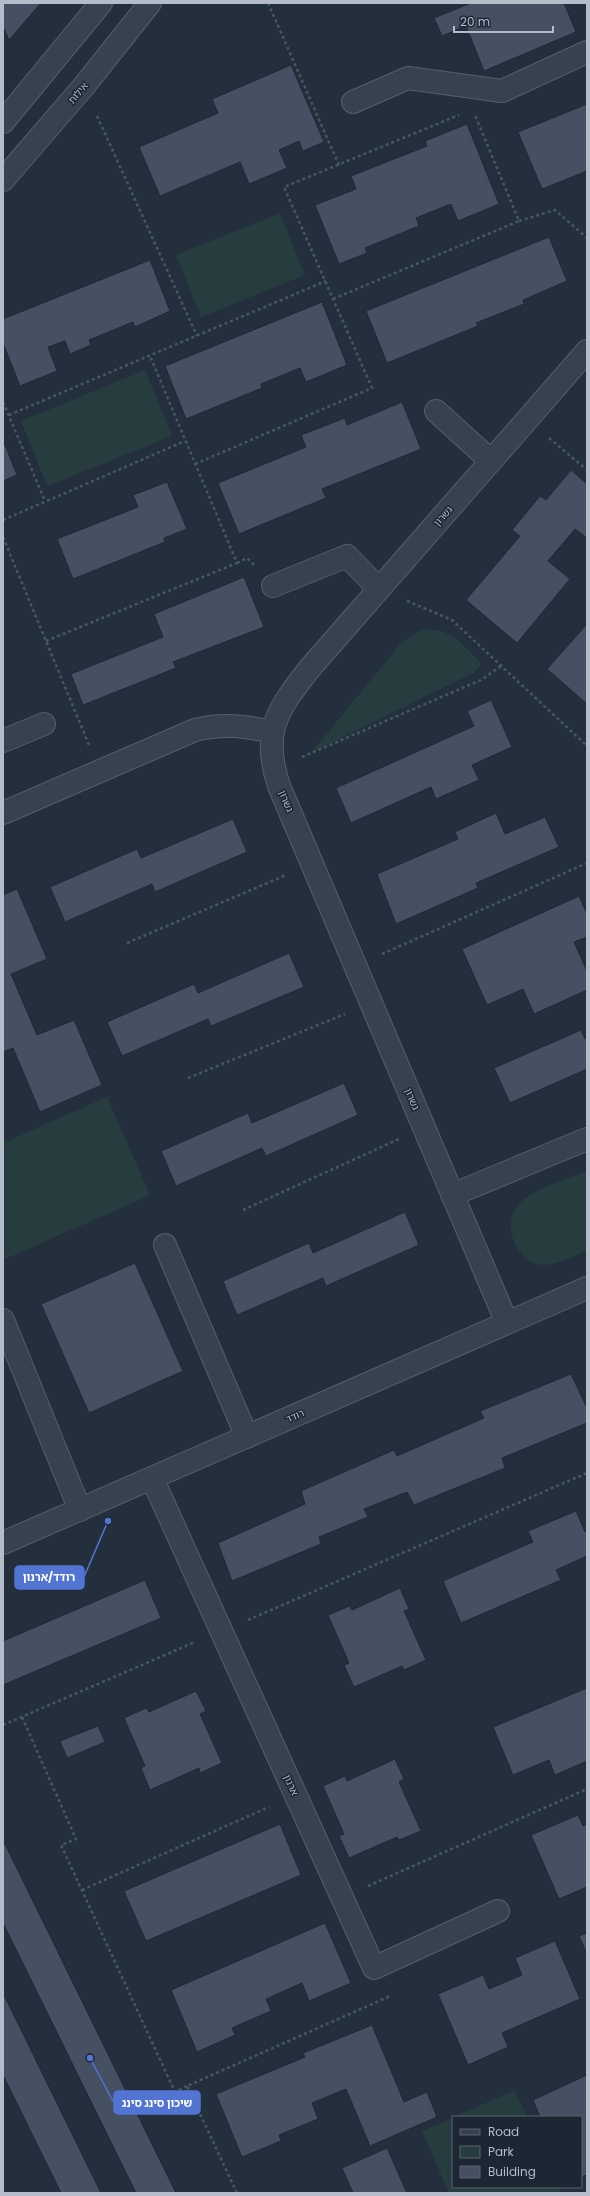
<svg xmlns="http://www.w3.org/2000/svg" width="590" height="2196" font-family="Poppins,'Noto Sans Hebrew',sans-serif">
<style>
.green{fill:#263c3f}
.building{fill:#455162;stroke:#1f2835}
.lines{fill:none;stroke-linecap:round;stroke-linejoin:round}
.minor-casing{stroke:#565f6c;stroke-width:24}
.path{stroke:#44595c;stroke-width:2.5;stroke-dasharray:3 3;stroke-linecap:butt}
.minor{stroke:#38414e;stroke-width:22}
.labels{text-anchor:middle;dominant-baseline:central;stroke-width:3;stroke-linejoin:round;paint-order:stroke}
.street-label{font-size:10px;fill:#b4bcc9;stroke:#1d2633}
.leader{fill:none;stroke:#5274d3;stroke-width:1.5}
.callout-dot{fill:#5274d3;stroke:#1d2633;stroke-width:1.5}
.callout{fill:#5274d3;stroke:#5274d3;stroke-width:1.5}
.callout-label{font-size:11px;text-anchor:middle;font-weight:bold;fill:#fff}
</style>
<rect width="100%" height="100%" fill="#242f3e"/>
<path class="green" d="M280,213L305,275L201,317L176,255Z
M145,370L172,436L47,486L21,421Z
M424,629C453,629 463,645 482,664L473,673L311,753L402,642Z
M107,1097L150,1195L3,1260V1143Z
M587,1171V1250C574,1256 558,1265 544,1265C517,1264 500,1225 519,1204C533,1189 567,1179 587,1171Z
M515,2090L527,2117H454Z
M453,2118V2187H558L560,2193H449L422,2131Z"/>
<path class="building" d="M3,3H41L9,40L3,27Z
M471,3H564L576,32L484,71L466,26L442,36L434,18Z
M291,65L324,142L303,151L299,141L279,150L287,168L249,184L240,162L160,196L139,147L218,113L212,99Z
M587,104V171L542,189L518,132Z
M467,124L499,204L458,221L451,204L416,218L419,226L365,248L367,253L339,264L315,205L356,189L351,176L427,146L425,141Z
M549,237L567,281L523,300L524,304L476,323L478,326L387,363L366,311Z
M150,260L170,311L135,327L133,322L89,340L91,345L70,354L65,341L48,347L57,371L20,386L3,343V319Z
M322,302L347,365L306,382L300,368L261,384L262,388L186,419L165,366Z
M402,402L421,449L322,489L326,498L239,534L218,483L306,447L301,435L345,418L347,425Z
M3,440L17,475L3,481Z
M571,470L587,484V538L575,529L548,561L570,579L517,643L466,600L520,536L512,530L540,496L546,500Z
M167,482L187,529L164,538L165,542L73,579L57,539L138,507L133,495Z
M244,577L264,627L173,662L176,668L83,705L71,674L163,637L154,614Z
M587,624V704L547,669Z
M491,700L512,747L472,765L479,780L436,799L431,787L351,823L336,788L474,726L467,711Z
M496,813L505,834L545,817L559,847L476,883L478,888L396,924L377,874L458,839L455,832Z
M233,819L247,852L155,892L152,884L65,922L50,887L137,849L141,858Z
M17,889L47,959L11,974L37,1035L74,1020L102,1085L40,1112L13,1048L3,1052V895Z
M579,896L587,914V937L574,942L587,971V990L534,1014L523,989L487,1005L462,949Z
M289,953L304,987L211,1026L208,1019L122,1056L107,1022L194,984L198,993Z
M581,1030L585,1039H587V1069L510,1103L494,1068Z
M344,1083L358,1115L266,1156L262,1148L176,1186L161,1151L248,1113L252,1123Z
M405,1212L419,1245L326,1286L323,1278L237,1315L223,1281L309,1243L313,1253Z
M135,1263L183,1371L89,1413L41,1304Z
M571,1374L587,1408V1423L502,1458L505,1468L414,1505L407,1492L364,1509L368,1517L319,1537L321,1544L232,1581L218,1543L305,1504L301,1491L394,1450L397,1456L484,1418L480,1411Z
M576,1511L585,1532L587,1531V1556L556,1570L561,1580L461,1623L443,1581L533,1542L528,1531Z
M145,1580L161,1618L3,1685V1641Z
M400,1588L409,1609L404,1611L426,1660L404,1670L402,1666L354,1687L344,1665L349,1663L328,1615L350,1606L352,1610Z
M587,1688V1761L555,1775L549,1760L513,1775L493,1727Z
M196,1691L206,1711L200,1714L222,1763L200,1773L199,1768L150,1790L141,1768L145,1766L124,1718L146,1708L149,1712Z
M98,1726L105,1742L67,1758L60,1741Z
M395,1759L404,1779L399,1782L421,1831L399,1840L397,1837L349,1858L339,1836L344,1834L323,1786L345,1776L347,1781Z
M578,1815L583,1826L587,1824V1887L559,1899L531,1835Z
M280,1824L301,1875L146,1941L124,1891Z
M3,1840L176,2193H136L3,1923Z
M325,1923L351,1983L309,2001L302,1983L266,1999L271,2011L232,2028L235,2035L197,2052L171,1990Z
M587,1933V1954L579,1936Z
M555,1941L580,1999L502,2033L508,2047L468,2065L438,1994L483,1975L489,1989L522,1975L515,1958Z
M3,1993L101,2193H61L3,2075Z
M372,2025L404,2102L427,2092L437,2117L370,2146L346,2089L312,2103L318,2119L279,2135L281,2141L242,2157L216,2094L305,2057L303,2053Z
M587,2075V2175L581,2177V2117H540L533,2100Z
M387,2148L407,2193H353L342,2168Z"/>
<g class="lines">
<g class="minor-casing">
<path id="minor" d="M353,102L408,78L502,91L587,52
M3,122L101,3
M3,180L84,86L150,3
M436,411L491,461
M273,586L347,556L379,589
M3,741L44,724
M3,813L195,730C222,723 246,726 272,732
M452,1195L587,1139
M165,1245L247,1437
M3,1320L80,1510
M507,1323L279,786C261,732 277,710 310,668L587,351
M152,1478L374,1968L498,1911
M3,1543L587,1288"/>
</g>
<path class="path" d="M268,3L339,165
M97,116L197,336
M519,221L555,210L587,238
M333,299L519,221L475,115
M3,402L45,501
M9,415L326,281
M549,438L587,470
M195,464L372,388L284,187L459,115
M3,520L185,441
M3,537L89,745
M237,563L247,558L254,565
M407,601L452,620L587,746
M46,641L237,563L150,356
M302,757L481,680L501,666
M127,943L286,875
M382,954L587,863
M188,1078L345,1014
M243,1210L399,1139
M248,1620L587,1473
M22,1717L76,1839L61,1845L175,2092L187,2086
M3,1725L195,1642
M368,1886L587,1789
M82,1890L269,1807
M237,2193L187,2086L388,1997L387,1994"/>
<use href="#minor" class="minor"/>
</g>
<g class="labels">
<g class="street-label">
<text transform="translate(78 93) rotate(-50)">אילות</text>
<text transform="translate(443 516) rotate(-49)">גשרון</text>
<text transform="translate(286 801) rotate(67)">גשרון</text>
<text transform="translate(412 1099) rotate(67)">גשרון</text>
<text transform="translate(295 1416) rotate(-24)">רודד</text>
<text transform="translate(291 1785) rotate(66)">ארנון</text>
</g>
</g>
<path class="leader" d="M108 1521L84 1577M90 2058L114 2103"/>
<g class="callout-dot">
<circle cx="108" cy="1521" r="4"/>
<circle cx="90" cy="2058" r="4"/>
</g>
<g class="callout">
<rect x="15" y="1566" width="69" height="23" rx="4"/>
<rect x="114" y="2091" width="86" height="23" rx="4"/>
</g>
<g class="callout-label">
<text x="49" y="1581">רודד/ארנון</text>
<text x="157" y="2107">שיכון סינג סינג</text>
</g>
<rect width="590" height="2196" fill="none" stroke="#b4bcc9" stroke-width="8"/>
<rect x="452" y="2116" width="130" height="72" fill="#1d2633" stroke="#59626f"/>
<rect x="460" y="2129" width="20" height="6" fill="#38414e" stroke="#59626f"/>
<text x="488" y="2136" font-size="12" fill="#b4bcc9">Road</text>
<rect x="460" y="2146" width="20" height="12" fill="#263c3f" stroke="#59626f"/>
<text x="488" y="2156" font-size="12" fill="#b4bcc9">Park</text>
<rect x="460" y="2166" width="20" height="12" fill="#455162" stroke="#59626f"/>
<text x="488" y="2176" font-size="12" fill="#b4bcc9">Building</text>
<path d="M454 26v6h99v-6" fill="none" stroke="#b4bcc9" stroke-width="2"/>
<text x="460" y="26" font-size="12" fill="#b4bcc9" stroke="#1d2633" stroke-width="3" paint-order="stroke">20 m</text>
</svg>
